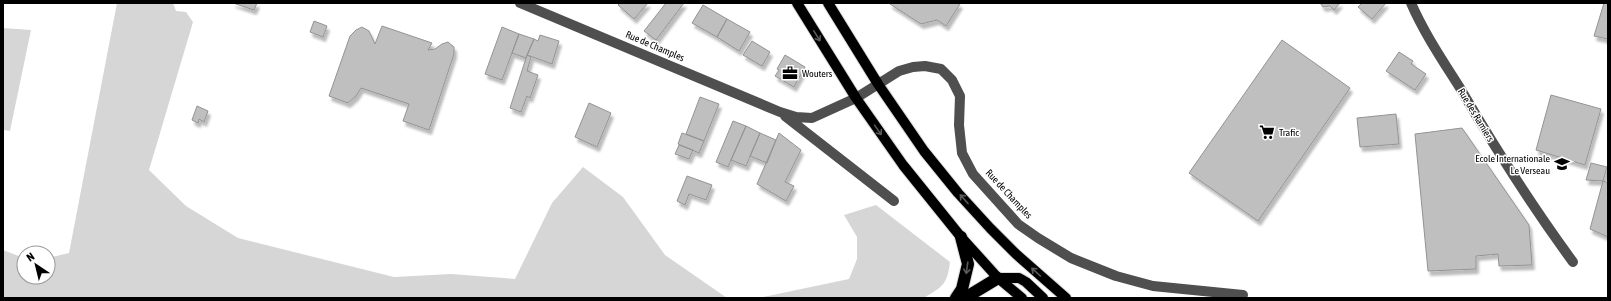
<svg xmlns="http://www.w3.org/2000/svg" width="1611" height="301" font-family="'Asap Condensed',sans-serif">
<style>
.green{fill:#d6d6d6}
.building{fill:#bfbfbf;stroke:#939393;filter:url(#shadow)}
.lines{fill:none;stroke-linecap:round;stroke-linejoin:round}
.major-casing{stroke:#dbdbdb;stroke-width:12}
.highway-casing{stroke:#dbdbdb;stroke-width:14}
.minor{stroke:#4f4f4f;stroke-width:10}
.major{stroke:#000;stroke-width:10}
.highway{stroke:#000;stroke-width:12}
.oneway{stroke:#595959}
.labels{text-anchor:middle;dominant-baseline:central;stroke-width:3;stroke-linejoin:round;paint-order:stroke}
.street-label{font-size:10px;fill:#000;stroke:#fff}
.poi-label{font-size:10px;fill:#000;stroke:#fff;text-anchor:start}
</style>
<defs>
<filter id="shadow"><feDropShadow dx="2.5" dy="4.5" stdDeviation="1" flood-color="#0004"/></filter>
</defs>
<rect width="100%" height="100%" fill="#fff"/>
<path class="green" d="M117,3H173L176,11L186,12L193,22L149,170L186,206L238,238L394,277L451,274L515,279L552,203L583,167L623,197L665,255L727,298H3V250L24,258V277H48V258L69,253Z
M3,28L31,30L10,131L4,130L3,137Z
M876,205L950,262C947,285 943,286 924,298H758L849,279L857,259V237L844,215Z"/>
<path class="building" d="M233,3H257L254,10Z
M620,3H648L634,19L618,5Z
M666,3H684L656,40L644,31Z
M890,3H958L960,4L946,26L937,20L921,24L890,4Z
M1320,3H1340L1334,10L1330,6L1323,7Z
M1362,3H1386L1372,19L1358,7Z
M1604,3H1608V39L1594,36Z
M703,5L727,19L717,37L692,23Z
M727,19L750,32L739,51L717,37Z
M314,21L327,26L323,37L310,32Z
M382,26L432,43L428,50L435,49L442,44L448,42L454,47V54L429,130L403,121L409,104L361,88L356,96L348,103L329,96L350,36L356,30L362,27L369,31L375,44Z
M502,27L519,34L502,80L485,74Z
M519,34L534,39L526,58L512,53Z
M540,35L559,41L552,64L527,55L534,39L538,41Z
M1282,40L1350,88L1258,221L1189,173Z
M752,41L770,52L762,66L743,55Z
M1399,52L1413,61L1411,64L1426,74L1415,90L1386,71Z
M527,55L531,57L527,71L538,75L530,98L527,96L521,112L510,108Z
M785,55L805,67L794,87L775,76L779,70L777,69Z
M1551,95L1601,109L1585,165L1536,150Z
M700,97L719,104L704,141L686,134Z
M589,103L611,113L597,147L575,137Z
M197,106L208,111L204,122L199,119L198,123L192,120Z
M1396,114L1399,144L1360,147L1357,118Z
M733,121L746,126L728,167L716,162Z
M746,126L760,133L746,166L731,160Z
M1462,128L1529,225L1532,265L1499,266L1498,254L1476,256V269L1428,271L1415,134Z
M682,133L704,141L699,153L678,144Z
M760,133L776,140L767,163L750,156Z
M779,133L801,150L785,182L794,186L786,201L757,184Z
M679,145L693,150L689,159L675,154Z
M1591,163L1607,167L1603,181L1586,180Z
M687,176L712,185L706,200L689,194L685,205L677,201Z
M1603,181L1608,183V237L1590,229Z"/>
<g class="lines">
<g class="major-casing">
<path id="major" d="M797,3L856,98L903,165L961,237L998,278L1022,298
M828,3L878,84L924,151L958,193L990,228L1016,254L1066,298
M998,278H1019L1026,282L1043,298"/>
</g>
<g class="highway-casing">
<path id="highway" d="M956,298L962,289L968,264L961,237
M965,298L998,278"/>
</g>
<path class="minor" d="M520,3L780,112L796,117L812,118L856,98L899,71L913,67L925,66L941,69L952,80L960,96L959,125L962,153L973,174L1018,224L1038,238L1071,258L1116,276L1153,286L1243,295
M1411,3C1424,33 1443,61 1460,88C1495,148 1532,206 1573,262
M785,116L894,201"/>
<use href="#major" class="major"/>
<use href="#highway" class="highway"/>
</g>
<defs><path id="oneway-shaft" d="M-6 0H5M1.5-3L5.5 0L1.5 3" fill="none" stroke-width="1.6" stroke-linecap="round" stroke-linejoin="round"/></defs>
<g class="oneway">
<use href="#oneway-shaft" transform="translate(817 36) rotate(58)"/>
<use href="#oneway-shaft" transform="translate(878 130) rotate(55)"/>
<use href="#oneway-shaft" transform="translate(964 199) rotate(-132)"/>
<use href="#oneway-shaft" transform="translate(967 268) rotate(98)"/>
<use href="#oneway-shaft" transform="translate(1036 272) rotate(-138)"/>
</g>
<defs>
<g id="office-bare" transform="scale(1.2)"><path d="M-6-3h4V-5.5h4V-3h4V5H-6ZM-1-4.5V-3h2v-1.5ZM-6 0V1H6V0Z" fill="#000" stroke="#fff" stroke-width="2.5" paint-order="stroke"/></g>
<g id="supermarket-bare" transform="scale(1.2)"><path d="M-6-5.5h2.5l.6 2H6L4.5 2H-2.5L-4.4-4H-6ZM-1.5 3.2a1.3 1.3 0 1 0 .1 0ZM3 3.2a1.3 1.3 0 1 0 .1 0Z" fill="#000" stroke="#fff" stroke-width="2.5" paint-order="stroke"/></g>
<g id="school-bare" transform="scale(1.2)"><path d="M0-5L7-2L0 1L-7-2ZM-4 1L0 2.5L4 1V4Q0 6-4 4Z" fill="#000" stroke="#fff" stroke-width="2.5" paint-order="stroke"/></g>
</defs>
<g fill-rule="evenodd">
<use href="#office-bare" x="790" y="73"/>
<use href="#supermarket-bare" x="1267" y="132"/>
<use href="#school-bare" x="1562" y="164"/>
</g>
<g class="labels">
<g class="street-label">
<text transform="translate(655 46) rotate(23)">Rue de Champles</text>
<text transform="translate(1476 115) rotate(59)">Rue des Ramiers</text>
<text transform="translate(1009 194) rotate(47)">Rue de Champles</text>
</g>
<g class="poi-label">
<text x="802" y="73">Wouters</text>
<text x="1279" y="132">Trafic</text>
<text x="1550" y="158" text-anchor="end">Ecole Internationale<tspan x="1550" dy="12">Le Verseau</tspan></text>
</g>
</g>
<rect width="1611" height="301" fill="none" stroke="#000000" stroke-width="8"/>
<g transform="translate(36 265) rotate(325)"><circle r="19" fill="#ffffff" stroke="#999999"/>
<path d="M0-3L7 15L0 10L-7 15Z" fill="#000000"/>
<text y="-6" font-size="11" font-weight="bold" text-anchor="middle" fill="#000000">N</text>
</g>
</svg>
